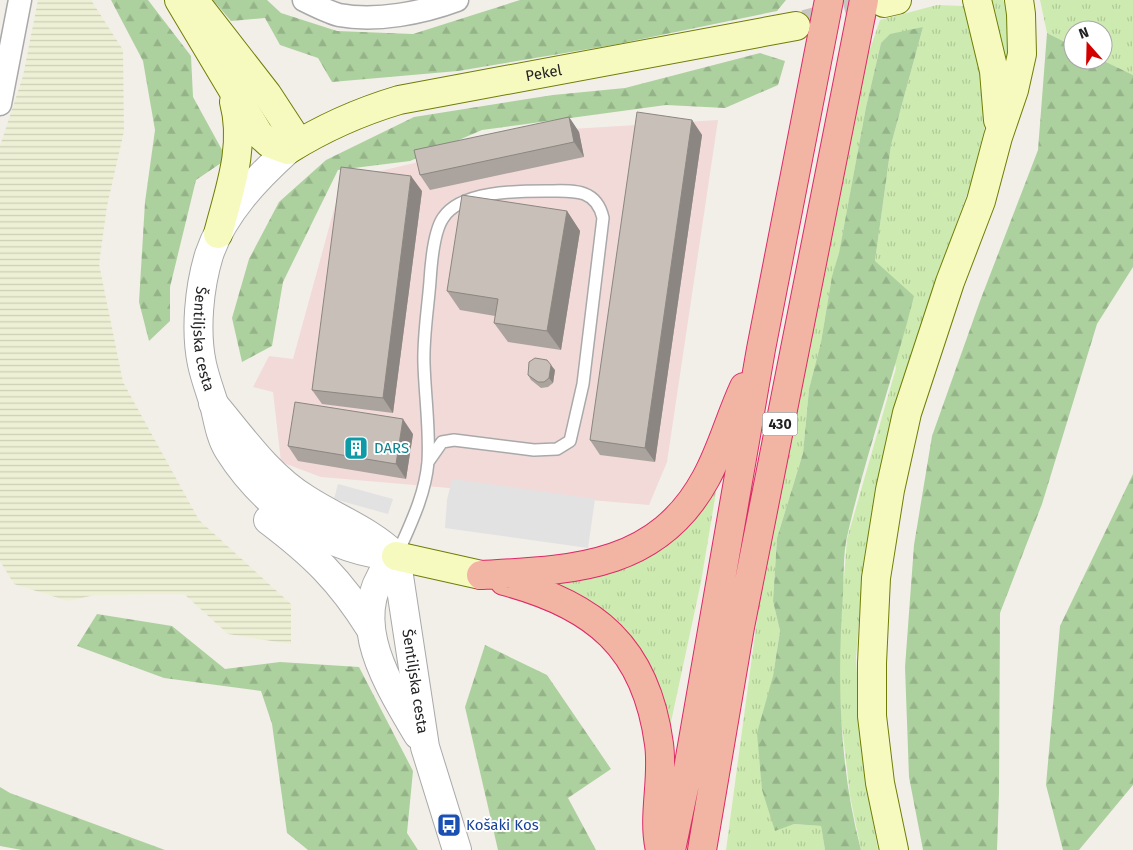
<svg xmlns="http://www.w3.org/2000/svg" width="1133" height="850" font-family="'Fira Sans',sans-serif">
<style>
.commercial{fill:#f2dad9}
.farmland{fill:url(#farmland-rules)}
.grass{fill:url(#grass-tufts)}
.forest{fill:url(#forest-firs)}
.parking{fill:#e2e2e2}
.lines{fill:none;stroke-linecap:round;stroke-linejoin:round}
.secondary-tunnel{stroke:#c8c6c1;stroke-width:28;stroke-dasharray:28 14;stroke-linecap:butt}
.service-casing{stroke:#a9a9a9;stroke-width:14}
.minor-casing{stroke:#a9a9a9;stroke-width:25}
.tertiary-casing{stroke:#a9a9a9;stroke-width:30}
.secondary-casing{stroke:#707d05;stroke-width:30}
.trunk-casing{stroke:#dc2a67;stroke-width:30}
.service{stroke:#fff;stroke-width:11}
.minor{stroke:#fff;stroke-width:22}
.tertiary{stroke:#fff;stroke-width:28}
.secondary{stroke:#f7fabf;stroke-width:28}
.trunk{stroke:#f2b4a3;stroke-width:28}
.wall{fill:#aba49e}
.shaded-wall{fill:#8b8681}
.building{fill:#c7bfb8;stroke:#8b8681}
.labels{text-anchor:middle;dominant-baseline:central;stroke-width:4;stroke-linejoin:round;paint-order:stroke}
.shield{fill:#fff;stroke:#646464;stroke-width:1}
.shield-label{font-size:14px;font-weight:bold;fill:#222}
.street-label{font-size:15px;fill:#222;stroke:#fff}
.culture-label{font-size:15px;fill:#0d838f;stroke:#fff;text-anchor:start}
.transit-label{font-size:15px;fill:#164399;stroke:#fff;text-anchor:start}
</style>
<defs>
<pattern id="farmland-rules" width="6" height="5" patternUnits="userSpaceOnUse" patternTransform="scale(1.25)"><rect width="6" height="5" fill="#eef0d5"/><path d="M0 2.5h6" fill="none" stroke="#ccceb7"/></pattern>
<pattern id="grass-tufts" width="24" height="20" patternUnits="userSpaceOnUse" patternTransform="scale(1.25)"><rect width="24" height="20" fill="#cdebb0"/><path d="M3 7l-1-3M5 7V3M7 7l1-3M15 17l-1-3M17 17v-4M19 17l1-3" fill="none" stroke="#b0c997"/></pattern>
<pattern id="forest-firs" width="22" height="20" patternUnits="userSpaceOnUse" patternTransform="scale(1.25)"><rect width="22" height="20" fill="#add19e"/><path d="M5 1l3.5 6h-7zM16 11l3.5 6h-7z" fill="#95b388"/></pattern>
</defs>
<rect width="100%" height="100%" fill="#f2efe9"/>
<path class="commercial" d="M718,120L667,462L649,505L321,477L281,462L273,392L253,387L269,356L293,359L342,180L555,130Z"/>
<path class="farmland" d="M38,0H91L123,50L124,131L107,206L99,264L123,382L199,520L291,604V644L228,634L184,594L95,595L68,601L14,584L0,561V146L23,76Z"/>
<path class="grass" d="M991,0H1003C1013,20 1009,47 1007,68Z
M1040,0H1133V75L1102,60L1103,30H1073V46L1047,33Z
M937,5L964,6L971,19L986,74L988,114L971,183L941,267L885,452L864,558L856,658L862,756L878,850H861L850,796L841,717L838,654L847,539L896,368L875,261L891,145L923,27L881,43L866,107L839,254L832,276L821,342L809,389L803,453L777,538L773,601L780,631L773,676L794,824L821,826L825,850H726L764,567L861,75L880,20Z
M718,480L701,582L668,736L660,712L548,583L612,573L653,550Z"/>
<path class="forest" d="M111,0H148L191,56L193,97L227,159L196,180L170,287V321L149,341L139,302L145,202L155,130L143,61Z
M213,0H267L281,13L337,31L413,34L520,0H786L777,11L613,45L458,71L332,82L318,58L280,45L265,18L231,21Z
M923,27L891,145L875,261L914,296C894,376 865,456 847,537C843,555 844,575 843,594C837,679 839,767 861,850H825L821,826L794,824L775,831L762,790L757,733L773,676L780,631L773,601L777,538L803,453L809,389L821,342L832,276L839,253L866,107L881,43L890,34Z
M1047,33L1073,46V60H1102L1133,75V267L1097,324L1042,504L1000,613L999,793L997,850H923L909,777L905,667L914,545L932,436L980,301L1038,150Z
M760,53L785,61L778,85L725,108L666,105L482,130L410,161L338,170L283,282L272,346L242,362L232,318L249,259L279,202L326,160L414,117L553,95L625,88Z
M1133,474V785L1079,850H1063L1046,785L1060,626Z
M97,614L172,626L225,669L280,662L359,667L413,771L407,833L418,850H308L287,833L272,724L261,691L164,678L77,646Z
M485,645L547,675L611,769L568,798L596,850H498L465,707Z
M0,787L10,793L165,850H22L0,846Z"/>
<path class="parking" d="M452,479L595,499L588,548L445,528L447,500Z
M338,484L393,499L388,514L334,499Z"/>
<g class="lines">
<path class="secondary-tunnel" d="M805,24L884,3"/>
<g class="service-casing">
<path id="service" d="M397,555C410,525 425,496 428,462C430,430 425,397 424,364C423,337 428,308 430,281C431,265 434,231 443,218C460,191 517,191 545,191C571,191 596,187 603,218L583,384L570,441L557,449L534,450L454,440L442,442L428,462"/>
</g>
<g class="minor-casing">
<path id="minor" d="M304,0C314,5 328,12 339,15C376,22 422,13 457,0
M0,104L20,0"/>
</g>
<g class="tertiary-casing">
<g id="tertiary">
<path id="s1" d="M288,150C256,179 223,213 209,255C199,288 195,331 202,364C205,378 210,391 214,404C218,420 220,437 229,451C265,508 329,552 396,556"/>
<path id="s2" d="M213,403C241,436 268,476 306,499C337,519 369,530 396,556L425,747L457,850"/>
<path d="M268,520C313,554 340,580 370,628"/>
<path d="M396,556C342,613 385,679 418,735"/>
</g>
</g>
<g class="secondary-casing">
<g id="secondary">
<path id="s3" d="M179,0L259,134L269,143L288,150C323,128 359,112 399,100L796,26"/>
<path d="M977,0L994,71L998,120"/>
<path d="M884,3L897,0"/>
<path d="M201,9L267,94L299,143"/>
<path d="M218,234C229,191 246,147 234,102"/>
<path d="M396,556L481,575"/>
<path d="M894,850L880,783L872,716V663L876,578L890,490L907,413L950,282L981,201L998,137L1014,90L1022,54L1021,14L1019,0"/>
</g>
</g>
<g class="trunk-casing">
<path id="trunk" d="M481,575C571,570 657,569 706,478C722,449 730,417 744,387
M504,581C595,605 646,647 659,744C664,779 652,816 660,850
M671,850L688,769L761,349L829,0
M702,850L740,627L864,0"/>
</g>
<use href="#service" class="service"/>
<use href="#minor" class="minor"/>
<use href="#tertiary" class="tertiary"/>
<use href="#secondary" class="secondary"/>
<use href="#trunk" class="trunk"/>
</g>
<path class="wall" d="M569,117L579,132L584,157L430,190L420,175Z
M692,120L702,135L655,462L600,455L590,440Z
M422,191L393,413L322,404L312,390Z
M567,211L580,231L561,350L508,342L494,323L495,316L460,310L447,291Z
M555,370L553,383L548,387L541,388L531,380L528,375Z
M413,434L406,479L298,461L288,446Z"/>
<path class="shaded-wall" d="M569,117L579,132L584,157L574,142Z
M692,120L702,135L655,462L645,448Z
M411,176L422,191L393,413L383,398Z
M567,211L580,231L561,350L547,331Z
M551,365L555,370L553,383L549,378Z
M403,419L413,434L406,479L396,464Z"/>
<path class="building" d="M637,112L692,120L645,448L590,440Z
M569,117L574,142L420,175L414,150Z
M341,167L411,176L383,398L312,390Z
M462,195L567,211L547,331L494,323L498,299L447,291Z
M535,358L547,360L551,365L549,378L544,382H538L528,375L529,362Z
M295,402L403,419L396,464L288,446Z"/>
<defs>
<g id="building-square" transform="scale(1.25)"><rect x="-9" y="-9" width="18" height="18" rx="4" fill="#0f9aa8" stroke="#fff"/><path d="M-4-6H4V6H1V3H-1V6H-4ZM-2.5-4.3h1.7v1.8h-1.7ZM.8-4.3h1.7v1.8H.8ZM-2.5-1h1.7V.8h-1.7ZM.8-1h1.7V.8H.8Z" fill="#fff"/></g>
<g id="bus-square" transform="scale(1.25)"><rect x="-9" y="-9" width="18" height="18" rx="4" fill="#1a4fb4" stroke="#fff"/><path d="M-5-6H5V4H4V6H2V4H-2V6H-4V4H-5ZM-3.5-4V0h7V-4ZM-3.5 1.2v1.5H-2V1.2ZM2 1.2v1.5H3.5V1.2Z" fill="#fff"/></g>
</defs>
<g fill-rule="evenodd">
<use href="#building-square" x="356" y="448"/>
<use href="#bus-square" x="449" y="825"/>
</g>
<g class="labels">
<rect class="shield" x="762.5" y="412.5" width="35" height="23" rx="4"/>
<g class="shield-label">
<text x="780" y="424">430</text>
</g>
<g class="street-label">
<text stroke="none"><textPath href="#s3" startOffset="459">Pekel</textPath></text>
<text stroke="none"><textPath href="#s1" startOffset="218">Šentiljska cesta</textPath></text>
<text stroke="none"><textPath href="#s2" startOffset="368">Šentiljska cesta</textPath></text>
</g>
<g class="culture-label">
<text x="374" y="448">DARS</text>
</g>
<g class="transit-label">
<text x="466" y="825">Košaki Kos</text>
</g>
</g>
<g transform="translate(1088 45) rotate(340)"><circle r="24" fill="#ffffff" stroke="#a7a7a7"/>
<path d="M0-4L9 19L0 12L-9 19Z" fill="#d40000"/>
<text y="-8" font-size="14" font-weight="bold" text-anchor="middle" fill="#222222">N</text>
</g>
</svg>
